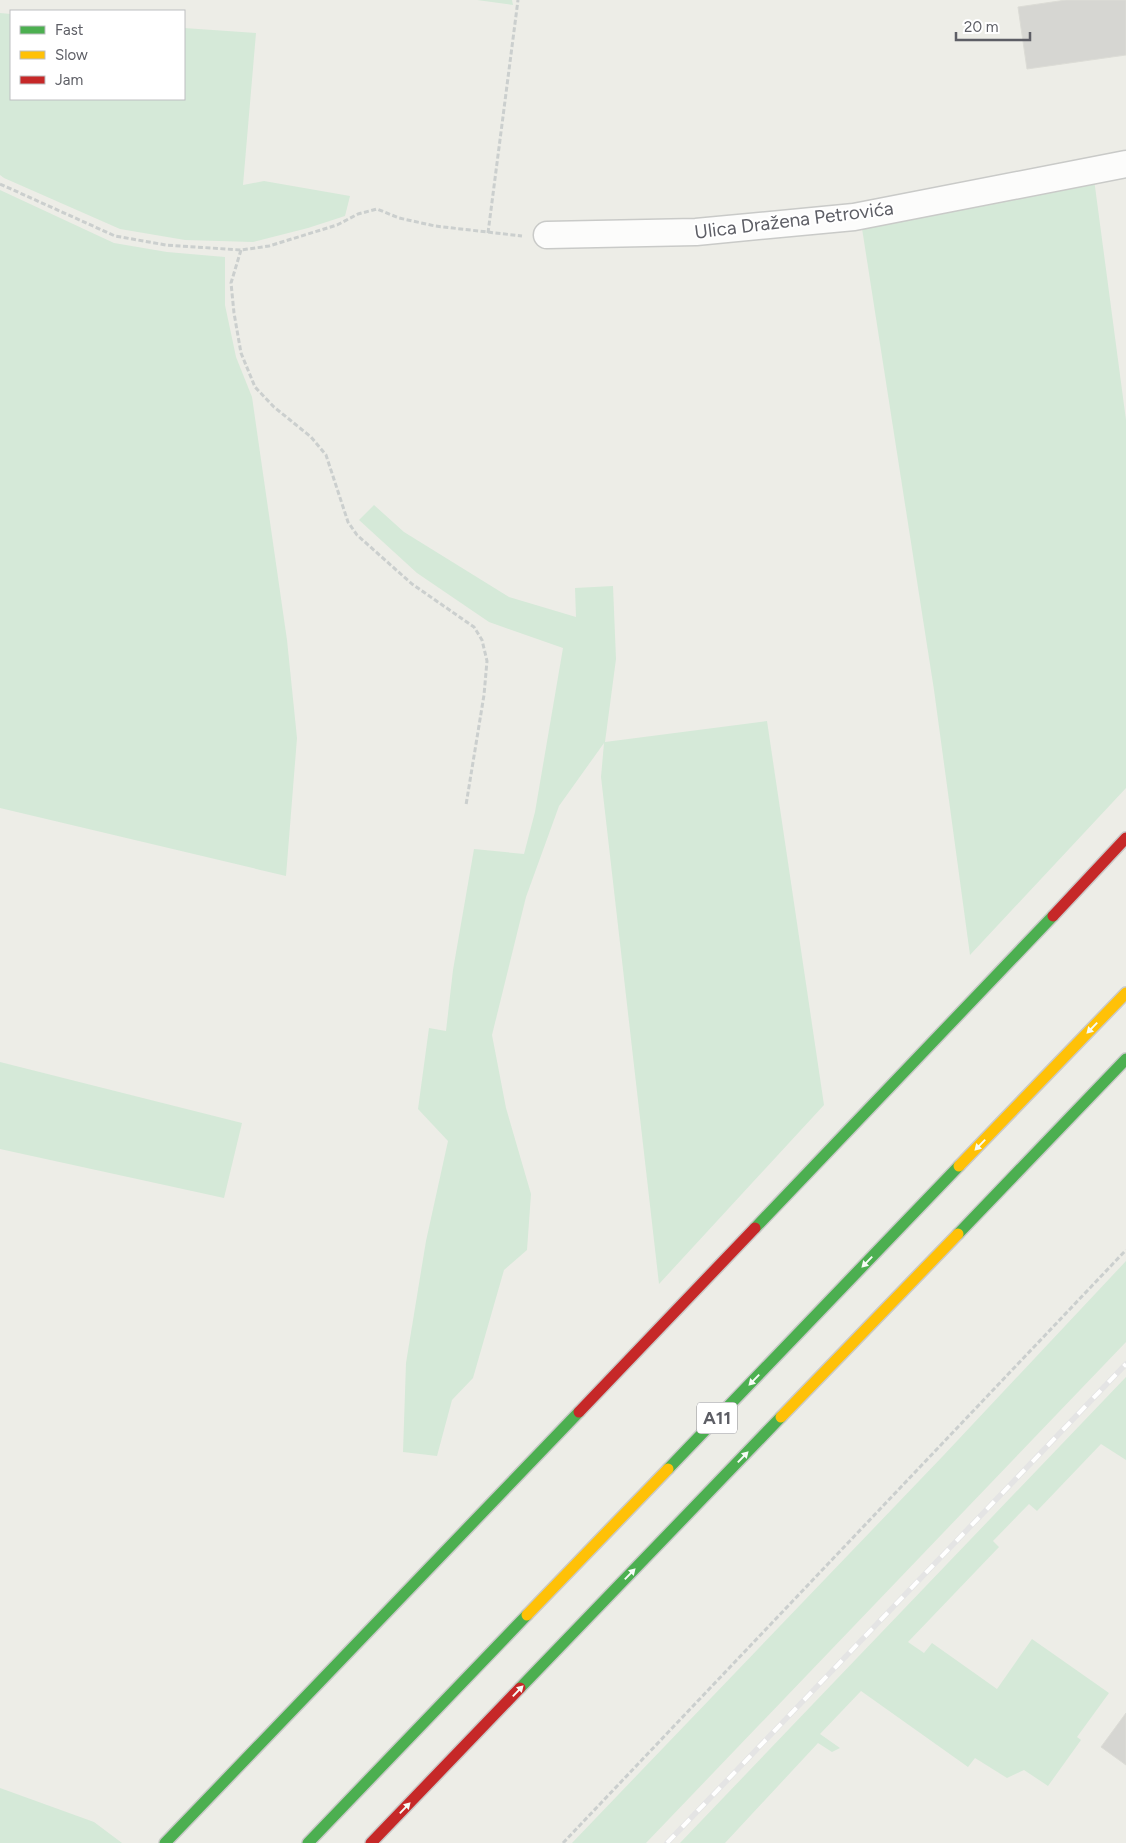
<svg xmlns="http://www.w3.org/2000/svg" width="1126" height="1843" font-family="Figtree,sans-serif">
<style>
.green{fill:#d5e9d8}
.building{fill:#d6d6d2;stroke:#dcdcd6}
.lines{fill:none;stroke-linecap:round;stroke-linejoin:round}
.street-casing{stroke:#c9cac8;stroke-width:29}
.fast-casing{stroke:#cacac9;stroke-width:14}
.slow-casing{stroke:#cacac9;stroke-width:14}
.jam-casing{stroke:#cacac9;stroke-width:14}
.path{stroke:#cbcfce;stroke-width:3;stroke-dasharray:5 2.5;stroke-linecap:butt}
.street{stroke:#fcfcfb;stroke-width:26}
.fast{stroke:#4caf50;stroke-width:11}
.slow{stroke:#ffc107;stroke-width:11}
.jam{stroke:#c62828;stroke-width:11}
.rail-casing{stroke:#e4e4e4;stroke-width:5.5}
.rail{stroke:#fff;stroke-width:4;stroke-dasharray:11;stroke-linecap:butt}
.oneway{fill:#f6fbf6}
.labels{text-anchor:middle;dominant-baseline:central;stroke-width:4;stroke-linejoin:round;paint-order:stroke}
.shield{fill:#fff;stroke:#8e8e93;stroke-width:1}
.shield-label{font-size:18px;font-weight:bold;fill:#5d5e65}
.street-label{font-size:19px;fill:#5d5e65;stroke:#fff}
</style>
<rect width="100%" height="100%" fill="#edede7"/>
<path class="green" d="M477,0H512L513,5Z
M0,13L11,14V99H184V28L256,33L243,185L264,181L350,196L345,216L308,228L253,242L185,240L120,229L4,178L0,175Z
M1094,179L1126,420V788L970,955L934,690L861,222Z
M0,190L114,243L167,252L225,257V305L236,357L252,397L287,640L297,738L286,876L0,808Z
M374,505L404,532L509,597L576,617L575,588L613,586L616,659L605,742L767,721L824,1105L659,1284L601,777L604,743L559,806L526,897L492,1035L506,1108L531,1194L527,1250L504,1270L473,1378L452,1400L437,1456L403,1452L406,1363L426,1241L448,1141L418,1109L429,1028L446,1031L453,970L474,849L524,854L535,812L563,648L489,622L417,573L359,520Z
M0,1062L242,1123L224,1198L0,1149Z
M1126,1261V1342L646,1843H572L942,1457Z
M1126,1377V1460L1101,1444L1037,1511L1029,1504L993,1541L999,1547L908,1642L924,1653L932,1643L997,1689L1032,1639L1109,1693L1077,1737L1081,1740L1048,1786L1024,1770L1007,1778L975,1758L968,1767L861,1691L820,1734L840,1748L832,1752L818,1743L725,1843H680Z
M0,1788L94,1822L122,1843H0Z"/>
<path class="building" d="M1066,0H1126V55L1027,69L1018,7Z
M1126,1713V1765L1101,1747Z"/>
<g class="lines">
<g class="street-casing">
<path id="street" d="M547,235L696,232L854,217L1126,164"/>
</g>
<g class="fast-casing">
<path id="fast" d="M755,1228L1053,916
M958,1234L1126,1059
M668,1469L959,1166
M520,1688L781,1417
M165,1843L579,1412
M308,1843L527,1615"/>
</g>
<g class="slow-casing">
<path id="slow" d="M959,1166L1126,993
M781,1417L958,1234
M527,1615L668,1469"/>
</g>
<g class="jam-casing">
<path id="jam" d="M1053,916L1126,838
M579,1412L755,1228
M371,1843L520,1688"/>
</g>
<path class="path" d="M0,184L115,236L166,245L241,250L269,246L337,225L358,214L377,209L399,218L435,226L522,236
M488,233L518,0
M241,250L231,283L234,313L241,353L255,387L274,407L311,437L326,455L348,522L357,535L412,584L474,627L482,640L487,661L484,695L466,805
M563,1843L1126,1250"/>
<use href="#street" class="street"/>
<use href="#fast" class="fast"/>
<use href="#slow" class="slow"/>
<use href="#jam" class="jam"/>
<g class="rail-casing">
<path id="rail" d="M667,1843L1126,1364"/>
</g>
<use href="#rail" class="rail"/>
</g>
<defs><path id="oneway-solid" d="M-6-.8H1V-3.2L6.5 0L1 3.2V.8H-6Z" transform="scale(1.25)"/></defs>
<g class="oneway">
<use href="#oneway-solid" transform="translate(1092 1028) rotate(134)"/>
<use href="#oneway-solid" transform="translate(980 1145) rotate(134)"/>
<use href="#oneway-solid" transform="translate(867 1262) rotate(134)"/>
<use href="#oneway-solid" transform="translate(754 1380) rotate(134)"/>
<use href="#oneway-solid" transform="translate(743 1457) rotate(-46)"/>
<use href="#oneway-solid" transform="translate(630 1574) rotate(-46)"/>
<use href="#oneway-solid" transform="translate(518 1691) rotate(-46)"/>
<use href="#oneway-solid" transform="translate(405 1808) rotate(-46)"/>
</g>
<g class="labels">
<rect class="shield" x="697" y="1402.5" width="40" height="31" rx="4"/>
<g class="shield-label">
<text x="717" y="1418">A11</text>
</g>
<g class="street-label">
<text transform="translate(794 220) rotate(-7)">Ulica Dražena Petrovića</text>
</g>
</g>
<rect x="10" y="10" width="175" height="90" fill="#ffffff" stroke="#bebfc1"/>
<rect x="20" y="26" width="25" height="8" fill="#4caf50" stroke="#bebfc1"/>
<text x="55" y="35" font-size="15" fill="#5d5e65">Fast</text>
<rect x="20" y="51" width="25" height="8" fill="#ffc107" stroke="#bebfc1"/>
<text x="55" y="60" font-size="15" fill="#5d5e65">Slow</text>
<rect x="20" y="76" width="25" height="8" fill="#c62828" stroke="#bebfc1"/>
<text x="55" y="85" font-size="15" fill="#5d5e65">Jam</text>
<path d="M956 32v8h74v-8" fill="none" stroke="#5d5e65" stroke-width="2.5"/>
<text x="964" y="32" font-size="15" fill="#5d5e65" stroke="#ffffff" stroke-width="4" paint-order="stroke">20 m</text>
</svg>
